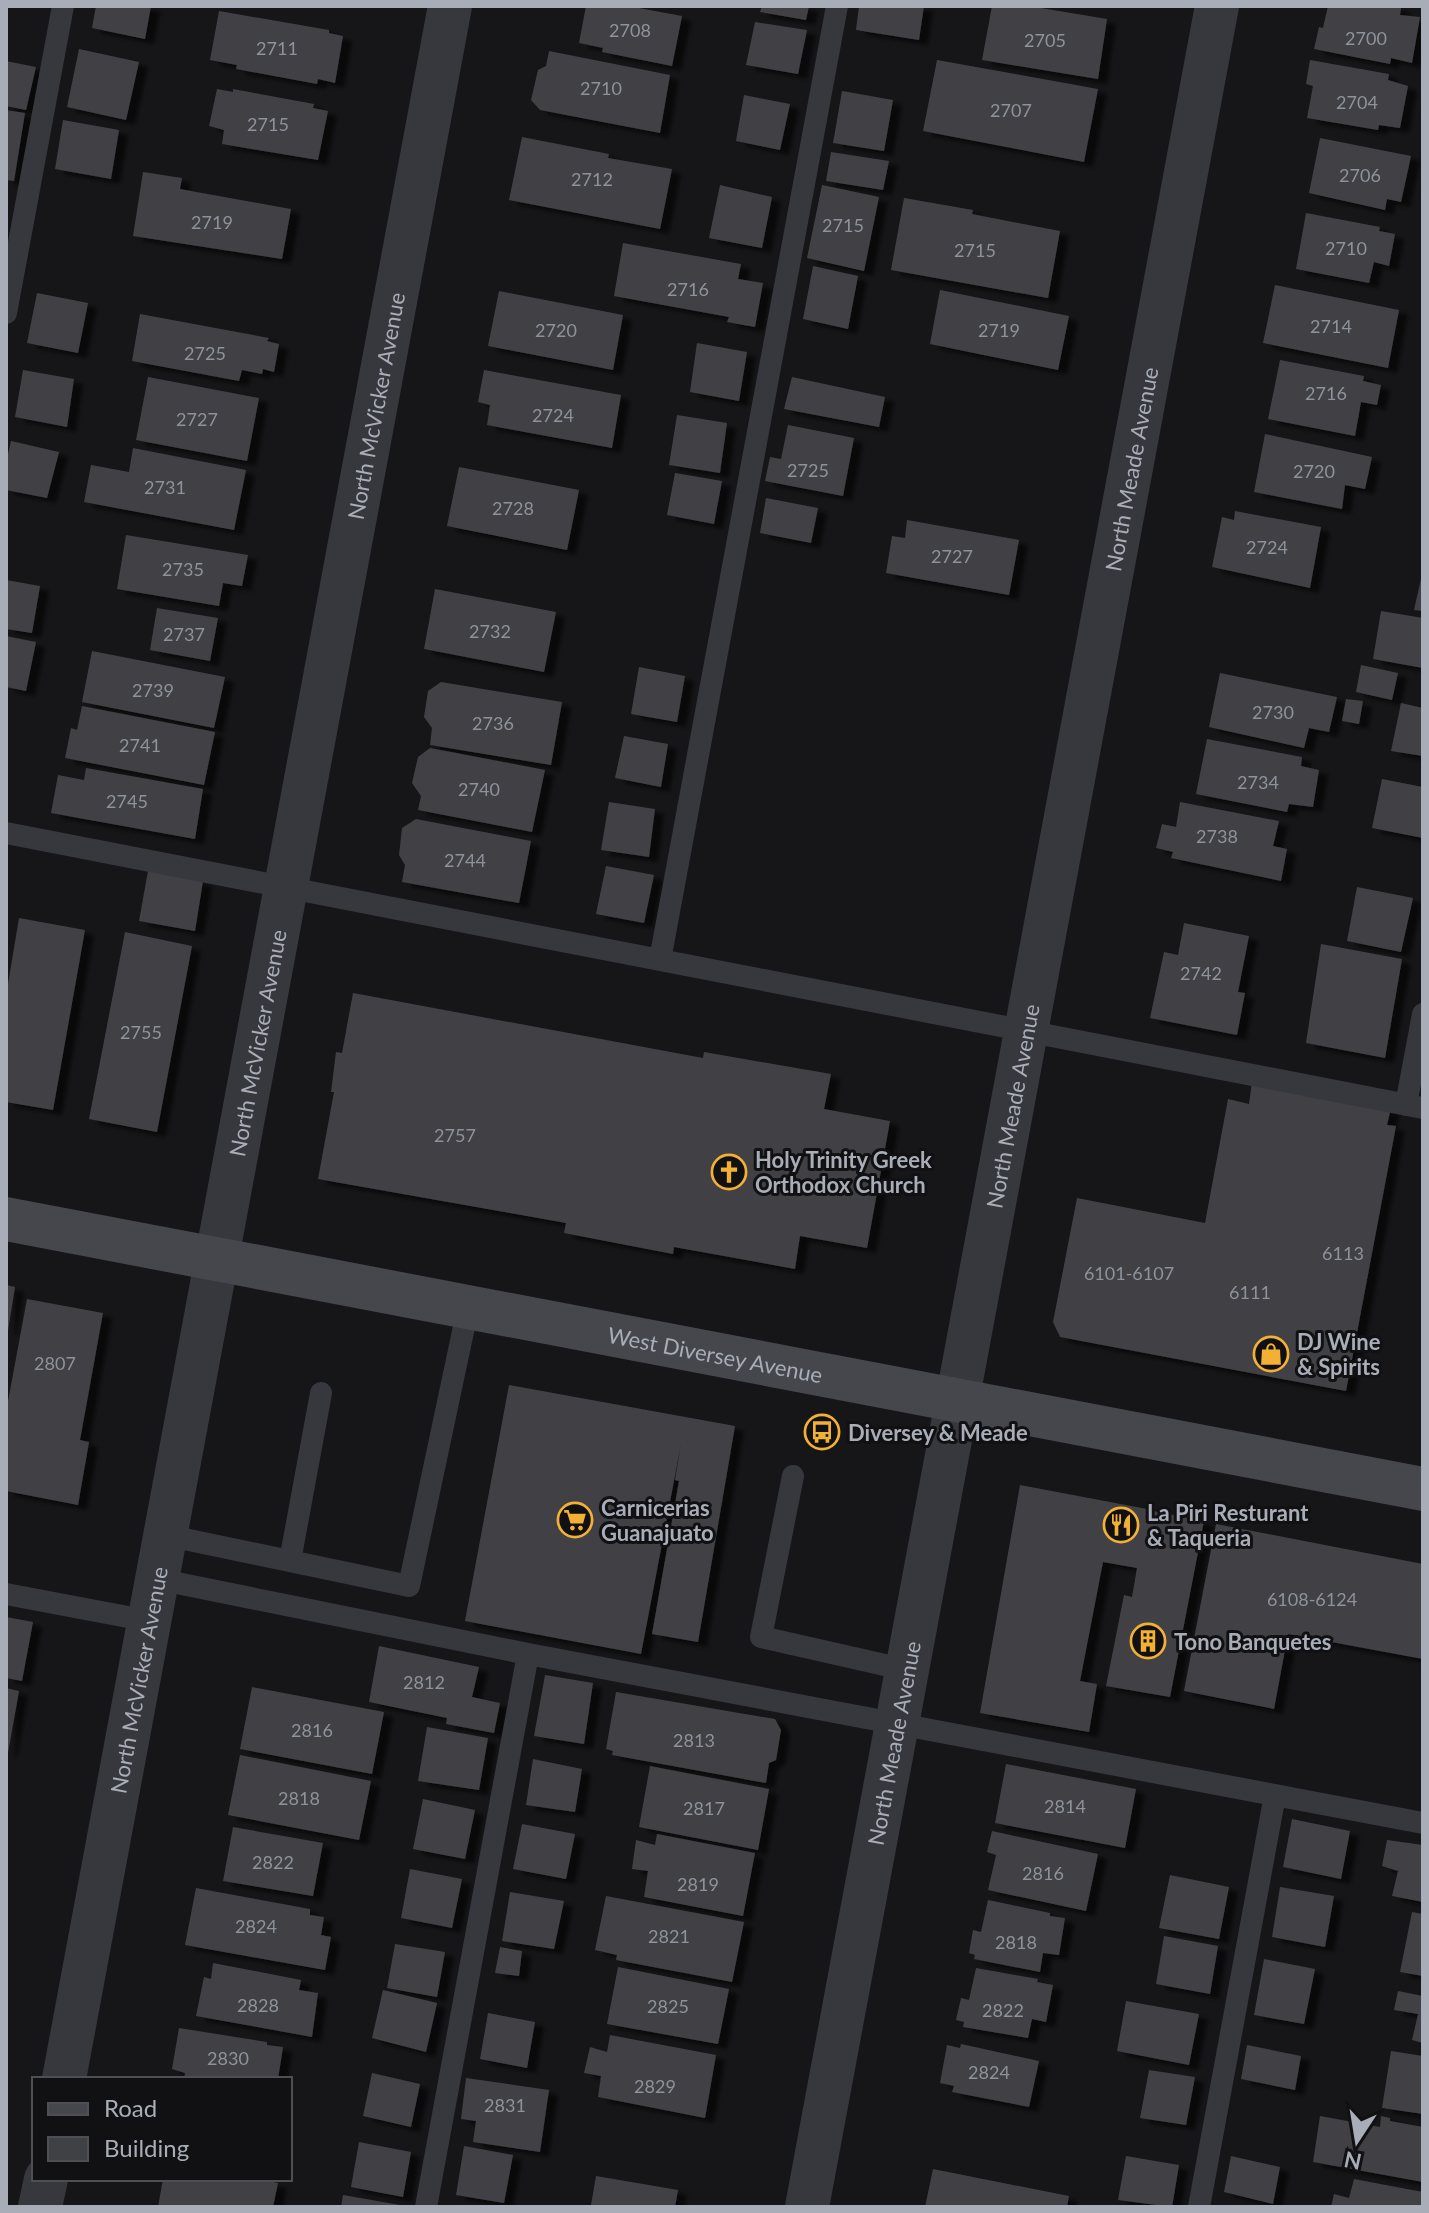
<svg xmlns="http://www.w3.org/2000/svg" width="1429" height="2213" font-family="Lato,sans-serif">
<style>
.building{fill:#404145;filter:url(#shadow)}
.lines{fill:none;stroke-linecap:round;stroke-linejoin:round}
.lane{stroke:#37383d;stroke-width:22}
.street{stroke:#37383d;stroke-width:44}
.secondary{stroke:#45474d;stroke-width:44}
.labels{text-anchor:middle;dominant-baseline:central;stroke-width:6;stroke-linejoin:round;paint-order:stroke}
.number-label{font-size:18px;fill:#8e929b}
.street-label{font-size:22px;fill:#a8adb8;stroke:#111113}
.poi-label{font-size:22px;font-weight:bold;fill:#a8adb8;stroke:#111113;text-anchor:start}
</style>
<defs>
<filter id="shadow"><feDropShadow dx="9" dy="5" stdDeviation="2" flood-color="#0009"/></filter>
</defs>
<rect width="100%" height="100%" fill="#161618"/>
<path class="building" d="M96,6H151L145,39L92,28Z
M586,6H628L682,16L672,66L602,52L603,48L579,43Z
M762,6H809L806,20L760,12Z
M859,6H924L919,40L856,30Z
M992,6H1029L1107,19L1098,79L982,60Z
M1328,6H1394L1401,8L1400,15L1420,17L1412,63L1391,58L1390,64L1314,49L1319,27L1323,28Z
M219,11L329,30V33L343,36L335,83L318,79L317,84L236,69L237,65L210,60Z
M755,22L807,30L798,74L746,65Z
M79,49L139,62L126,120L67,107Z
M549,51L670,75L660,133L540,110L531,100L538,70L546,66Z
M937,60L1098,89L1084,162L923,131Z
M1310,60L1389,74L1388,80L1408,86L1400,128L1379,125L1378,130L1307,118L1313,86L1306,84Z
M6,61L36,67L26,110L6,106Z
M217,89L233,92V89L314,104L313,108L328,111L318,160L222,144L224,130L209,126Z
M842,91L893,100L884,151L833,143Z
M744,95L790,104L780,150L736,141Z
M6,110L25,113L14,181L6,180Z
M63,120L119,130L111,179L55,169Z
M522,137L609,154L608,158L672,169L660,229L509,200Z
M1320,138L1411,156L1401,202L1387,199L1385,210L1309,193Z
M831,152L889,161L883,190L826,181Z
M143,172L182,178L180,189L291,209L282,259L133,236Z
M720,185L772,197L762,248L709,238Z
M822,185L879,197L864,271L807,258Z
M904,198L973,210L972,214L1060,231L1048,298L891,270Z
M1306,213L1380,227L1379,231L1395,234L1389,266L1374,262L1369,283L1296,269Z
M623,243L741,264L738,279L763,283L755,327L727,322L729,317L614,296Z
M813,266L858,276L848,329L803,319Z
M1275,285L1399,310L1388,368L1263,343Z
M940,290L1069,316L1058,370L930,344Z
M499,291L623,315L613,370L488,346Z
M37,293L88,303L78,353L27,343Z
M140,314L269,338L267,341L279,344L274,372L263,369L262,374L242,370L239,381L132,361Z
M697,343L747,352L739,401L690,392Z
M1280,360L1364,376L1363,381L1381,385L1377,405L1361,402L1355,436L1268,419Z
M23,370L74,379L67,427L15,417Z
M484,370L621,395L612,448L487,425L490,405L478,402Z
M148,377L259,398L247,461L136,440Z
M792,377L885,397L879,427L784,409Z
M677,415L727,423L720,473L669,465Z
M788,425L854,438L843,496L765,481L770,457L781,459Z
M1265,434L1372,457L1365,489L1345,485L1342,509L1254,492Z
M11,441L59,452L47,498L6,490V463Z
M133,448L246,470L234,530L84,502L91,465L129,472Z
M459,467L579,490L567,550L447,526Z
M675,473L722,481L714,524L667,515Z
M766,498L818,508L811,543L760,533Z
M1235,511L1321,527L1310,588L1212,567L1222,517L1234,520Z
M907,520L1019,540L1009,595L886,573L892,536L905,538Z
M126,535L248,555L242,586L223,583L219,606L117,589Z
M1422,574H1423V611L1414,610Z
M6,580L40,586L32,633L6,629Z
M435,589L556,612L544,672L424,649Z
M157,608L218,618L210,661L150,650Z
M1381,611L1423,618V668L1373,659Z
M6,636L36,642L26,691L6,687Z
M92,651L225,677L214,728L82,702Z
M1361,665L1398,673L1392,700L1356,692Z
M639,667L685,676L677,722L631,714Z
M1220,673L1337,697L1329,732L1309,728L1304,748L1209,727Z
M441,682L562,702L551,765L430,745L432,728L424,717L428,691Z
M1346,699L1363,701L1359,724L1342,721Z
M1401,703L1423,708V756L1391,751Z
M82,706L215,732L204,785L65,758L71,728L77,730Z
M624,736L668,744L661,787L615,778Z
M1207,739L1302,757L1301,766L1319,770L1313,807L1289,804L1287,812L1196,794Z
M430,748L545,770L532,832L418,810L421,796L412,783L418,757Z
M86,768L203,789L195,839L51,813L58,775L84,780Z
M1382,779L1423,787V838L1372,828Z
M609,802L655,809L649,857L601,850Z
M1180,802L1279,821L1273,846L1287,849L1281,881L1171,858L1173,852L1156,848L1162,824L1176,827Z
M416,819L531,841L519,903L402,882L405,865L399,855L402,828Z
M606,866L654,875L644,923L596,914Z
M148,871L203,881L195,931L139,921Z
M1357,887L1413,898L1401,952L1347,941Z
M19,918L85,930L53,1110L6,1102V996Z
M1184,923L1249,936L1238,992L1245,993L1237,1035L1150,1018L1164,952L1178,955Z
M125,932L192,946L157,1132L89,1119Z
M1321,944L1402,959L1385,1058L1306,1043Z
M353,993L703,1058L704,1052L831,1074L824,1109L890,1121L867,1248L800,1236L795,1269L674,1247L673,1254L564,1233L566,1223L318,1179L334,1092H331L336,1052L342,1053Z
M1252,1082L1391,1108L1387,1125L1396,1126L1346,1391L1060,1337L1053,1322L1077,1198L1205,1223L1228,1099L1249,1104Z
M6,1285L15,1287L8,1331H6Z
M27,1299L103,1313L80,1440L89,1442L78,1505L6,1491V1412Z
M509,1385L735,1426L698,1642L652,1634L679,1481L675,1480L681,1444L641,1654L465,1621Z
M1020,1485L1147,1509L1145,1520L1148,1510L1204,1521L1170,1697L1106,1686L1124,1595L1132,1597L1137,1568L1103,1562L1080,1681L1097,1684L1089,1732L980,1713Z
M1216,1524L1423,1564V1659L1288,1634L1274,1709L1184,1691Z
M6,1617L33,1622L22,1681L6,1678Z
M379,1646L479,1667L472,1697L500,1703L494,1733L446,1724L447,1718L369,1702Z
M545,1675L593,1683L584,1744L534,1736Z
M252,1687L384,1712L372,1774L240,1749Z
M6,1688L19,1691L8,1753H6Z
M616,1692L775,1719L781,1730L776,1760L769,1763L766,1783L612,1755L613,1751L606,1749Z
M427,1727L488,1738L479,1790L418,1781Z
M240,1755L371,1781L359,1840L228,1815Z
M533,1759L582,1769L575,1812L526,1805Z
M1006,1764L1136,1789L1125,1848L995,1823Z
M650,1766L769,1789L758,1850L639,1827Z
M423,1799L475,1810L465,1859L413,1849Z
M1292,1819L1350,1831L1341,1879L1283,1867Z
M522,1824L575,1834L566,1879L513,1869Z
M233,1827L323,1843L313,1896L223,1881Z
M992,1831L1098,1854L1086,1911L988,1890L996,1855L987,1852Z
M657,1834L755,1853L743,1916L644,1897L648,1871L632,1869L636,1840L655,1845Z
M1387,1840L1423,1845V1902L1392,1896L1398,1871L1382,1866Z
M410,1869L462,1879L452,1928L401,1918Z
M1170,1875L1229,1887L1219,1939L1159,1928Z
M1280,1887L1334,1896L1325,1947L1272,1937Z
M196,1888L310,1909V1915L324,1917L321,1935L331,1937L325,1970L185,1945Z
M510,1892L564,1901L554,1949L502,1941Z
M606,1896L744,1922L732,1982L616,1960L617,1955L595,1950Z
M988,1900L1050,1913V1916L1065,1918L1059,1955L1043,1953L1040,1972L974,1959L975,1955L969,1953L973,1930L981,1932Z
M1412,1912L1423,1914V1976L1400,1972Z
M1164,1936L1218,1946L1210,1994L1156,1984Z
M395,1944L445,1952L437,1997L387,1988Z
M500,1947L522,1951L519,1976L495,1973Z
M1264,1959L1315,1969L1304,2024L1254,2015Z
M213,1963L301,1980L299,1990L318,1993L312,2037L196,2016L204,1977L211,1979Z
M618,1967L729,1989L718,2044L607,2024Z
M976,1968L1038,1979L1037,1982L1053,1985L1046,2022L1032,2019L1028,2038L963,2027L964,2022L956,2020L961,1998L969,2000Z
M383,1990L437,2003L426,2052L372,2038Z
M1398,1991L1423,1996V2043L1412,2040L1418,2014L1394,2010Z
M1126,2001L1199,2014L1189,2065L1117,2051Z
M488,2013L535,2022L527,2068L480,2059Z
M179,2028L267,2042V2045L283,2047L278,2079H184L185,2073L172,2069Z
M610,2035L716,2055L705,2118L598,2097L601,2076L584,2073L590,2047L607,2052Z
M961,2044L1039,2061L1029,2107L952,2092L954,2086L940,2083L947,2045L960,2048Z
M1247,2045L1301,2056L1295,2090L1241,2079Z
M1391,2051L1423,2056V2114L1382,2108Z
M1149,2070L1195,2077L1186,2125L1140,2118Z
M372,2073L420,2084L411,2127L363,2116Z
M466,2078L549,2090L540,2152L473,2142L476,2121L461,2119Z
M1320,2116L1380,2127L1381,2116L1390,2118V2121L1423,2127V2182L1313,2162Z
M359,2142L411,2152L403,2197L351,2187Z
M464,2146L513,2155L504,2203L456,2195Z
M1126,2156L1179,2165L1172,2207L1118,2200Z
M1231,2156L1280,2167L1273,2204L1224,2192Z
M933,2169L1069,2196L1067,2207H925Z
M596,2176L678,2190L675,2207L591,2205Z
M163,2179H259L278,2183L273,2207H158Z
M1354,2179L1423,2192V2207H1331L1334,2194L1349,2198Z
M343,2195L400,2205V2207H341Z"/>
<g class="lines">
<path class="lane" d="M6,313L63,6
M6,833L1423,1108
M660,960L837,6
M1406,1105L1423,1014
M793,1476L761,1637L907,1670
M165,1535L409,1586L468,1308
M290,1561L321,1393
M157,1579L528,1654L1423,1823
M6,1594L149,1621
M426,2207L528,1654
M1199,2207L1275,1795"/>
<g class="street">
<path id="s1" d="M64,2079L450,6"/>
<path d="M40,2207L46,2179"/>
<path id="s2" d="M807,2207L1217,6"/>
</g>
<path class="secondary" id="s3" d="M6,1219L1423,1489"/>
</g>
<defs>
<g id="church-ring" transform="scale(1.8)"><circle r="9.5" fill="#111113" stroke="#f2b134" stroke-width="1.5"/><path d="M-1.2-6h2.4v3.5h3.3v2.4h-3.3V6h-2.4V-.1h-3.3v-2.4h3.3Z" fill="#f2b134"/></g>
<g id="shop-ring" transform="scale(1.8)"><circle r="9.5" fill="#111113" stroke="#f2b134" stroke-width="1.5"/><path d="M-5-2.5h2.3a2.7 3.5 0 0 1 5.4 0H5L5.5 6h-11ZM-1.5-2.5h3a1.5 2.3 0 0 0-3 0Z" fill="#f2b134"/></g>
<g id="bus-ring" transform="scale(1.8)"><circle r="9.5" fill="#111113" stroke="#f2b134" stroke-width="1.5"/><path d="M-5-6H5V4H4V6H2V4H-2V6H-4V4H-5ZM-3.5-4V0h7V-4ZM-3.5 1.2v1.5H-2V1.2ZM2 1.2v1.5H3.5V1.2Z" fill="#f2b134"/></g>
<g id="supermarket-ring" transform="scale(1.8)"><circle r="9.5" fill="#111113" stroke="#f2b134" stroke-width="1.5"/><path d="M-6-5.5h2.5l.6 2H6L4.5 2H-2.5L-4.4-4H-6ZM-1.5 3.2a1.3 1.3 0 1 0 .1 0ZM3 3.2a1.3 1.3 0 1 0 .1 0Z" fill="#f2b134"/></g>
<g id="restaurant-ring" transform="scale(1.8)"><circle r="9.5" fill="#111113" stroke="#f2b134" stroke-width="1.5"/><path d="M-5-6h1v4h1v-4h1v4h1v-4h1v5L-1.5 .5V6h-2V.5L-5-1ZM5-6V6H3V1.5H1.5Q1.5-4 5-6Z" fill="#f2b134"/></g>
<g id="building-ring" transform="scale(1.8)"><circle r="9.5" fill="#111113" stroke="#f2b134" stroke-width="1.5"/><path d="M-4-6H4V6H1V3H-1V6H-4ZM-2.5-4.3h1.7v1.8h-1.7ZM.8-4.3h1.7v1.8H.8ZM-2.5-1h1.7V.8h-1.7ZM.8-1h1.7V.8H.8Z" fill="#f2b134"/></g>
</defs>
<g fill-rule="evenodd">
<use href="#church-ring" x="729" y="1172"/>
<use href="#shop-ring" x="1271" y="1354"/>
<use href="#bus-ring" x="822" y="1432"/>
<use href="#supermarket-ring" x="575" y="1520"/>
<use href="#restaurant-ring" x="1121" y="1525"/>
<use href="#building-ring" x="1148" y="1641"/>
</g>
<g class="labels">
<g class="number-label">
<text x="630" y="30">2708</text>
<text x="1366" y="38">2700</text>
<text x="1045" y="40">2705</text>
<text x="277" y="48">2711</text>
<text x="601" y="88">2710</text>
<text x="1357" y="102">2704</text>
<text x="1011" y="110">2707</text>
<text x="268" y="124">2715</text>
<text x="1360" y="175">2706</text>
<text x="592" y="179">2712</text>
<text x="212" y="222">2719</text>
<text x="843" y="225">2715</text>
<text x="1346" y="248">2710</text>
<text x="975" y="250">2715</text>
<text x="688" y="289">2716</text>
<text x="1331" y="326">2714</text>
<text x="556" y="330">2720</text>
<text x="999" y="330">2719</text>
<text x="205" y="353">2725</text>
<text x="1326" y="393">2716</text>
<text x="553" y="415">2724</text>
<text x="197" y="419">2727</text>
<text x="808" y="470">2725</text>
<text x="1314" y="471">2720</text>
<text x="165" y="487">2731</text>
<text x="513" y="508">2728</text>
<text x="1267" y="547">2724</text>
<text x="952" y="556">2727</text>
<text x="183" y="569">2735</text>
<text x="490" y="631">2732</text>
<text x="184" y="634">2737</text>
<text x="153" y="690">2739</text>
<text x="1273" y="712">2730</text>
<text x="493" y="723">2736</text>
<text x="140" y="745">2741</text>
<text x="1258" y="782">2734</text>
<text x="479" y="789">2740</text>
<text x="127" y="801">2745</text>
<text x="1217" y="836">2738</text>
<text x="465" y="860">2744</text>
<text x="1201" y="973">2742</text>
<text x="141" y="1032">2755</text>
<text x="455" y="1135">2757</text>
<text x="1343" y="1253">6113</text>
<text x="1129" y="1273">6101-6107</text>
<text x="1250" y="1292">6111</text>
<text x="55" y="1363">2807</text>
<text x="1312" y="1599">6108-6124</text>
<text x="424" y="1682">2812</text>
<text x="312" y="1730">2816</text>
<text x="694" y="1740">2813</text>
<text x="299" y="1798">2818</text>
<text x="1065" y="1806">2814</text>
<text x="704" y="1808">2817</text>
<text x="273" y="1862">2822</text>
<text x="1043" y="1873">2816</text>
<text x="698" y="1884">2819</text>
<text x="256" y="1926">2824</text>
<text x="669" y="1936">2821</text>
<text x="1016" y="1942">2818</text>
<text x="258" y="2005">2828</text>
<text x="668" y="2006">2825</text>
<text x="1003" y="2010">2822</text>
<text x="228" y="2058">2830</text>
<text x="989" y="2072">2824</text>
<text x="655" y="2086">2829</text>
<text x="505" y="2105">2831</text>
</g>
<g class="street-label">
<text stroke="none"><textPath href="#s1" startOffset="1702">North McVicker Avenue</textPath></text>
<text stroke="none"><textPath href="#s2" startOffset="1768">North Meade Avenue</textPath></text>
<text stroke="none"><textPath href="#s1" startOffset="1054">North McVicker Avenue</textPath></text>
<text stroke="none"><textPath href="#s2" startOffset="1120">North Meade Avenue</textPath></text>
<text stroke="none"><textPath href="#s3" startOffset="722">West Diversey Avenue</textPath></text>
<text stroke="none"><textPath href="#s1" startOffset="406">North McVicker Avenue</textPath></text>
<text stroke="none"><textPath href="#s2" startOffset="472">North Meade Avenue</textPath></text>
</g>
<g class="poi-label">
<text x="755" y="1159">Holy Trinity Greek<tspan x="755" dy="25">Orthodox Church</tspan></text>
<text x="1297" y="1341">DJ Wine<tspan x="1297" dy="25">&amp; Spirits</tspan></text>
<text x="848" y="1432">Diversey &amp; Meade</text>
<text x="601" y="1507">Carnicerias<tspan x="601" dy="25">Guanajuato</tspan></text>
<text x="1147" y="1512">La Piri Resturant<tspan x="1147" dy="25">&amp; Taqueria</tspan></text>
<text x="1174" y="1641">Tono Banquetes</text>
</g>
</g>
<rect width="1429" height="2213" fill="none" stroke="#a8adb8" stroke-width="16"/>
<rect x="32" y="2077" width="260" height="104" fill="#111113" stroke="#4d4f55" stroke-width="2"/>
<rect x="48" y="2103" width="40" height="12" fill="#45474d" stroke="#4d4f55" stroke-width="2"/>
<text x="104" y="2117" font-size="24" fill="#a8adb8">Road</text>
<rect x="48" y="2137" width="40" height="24" fill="#404145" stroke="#4d4f55" stroke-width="2"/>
<text x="104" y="2157" font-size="24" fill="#a8adb8">Building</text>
<g transform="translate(1357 2141) rotate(192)" stroke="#111113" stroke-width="6" paint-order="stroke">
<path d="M0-6L14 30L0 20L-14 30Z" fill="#a8adb8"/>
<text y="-12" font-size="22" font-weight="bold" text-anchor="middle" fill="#a8adb8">N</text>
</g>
</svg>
